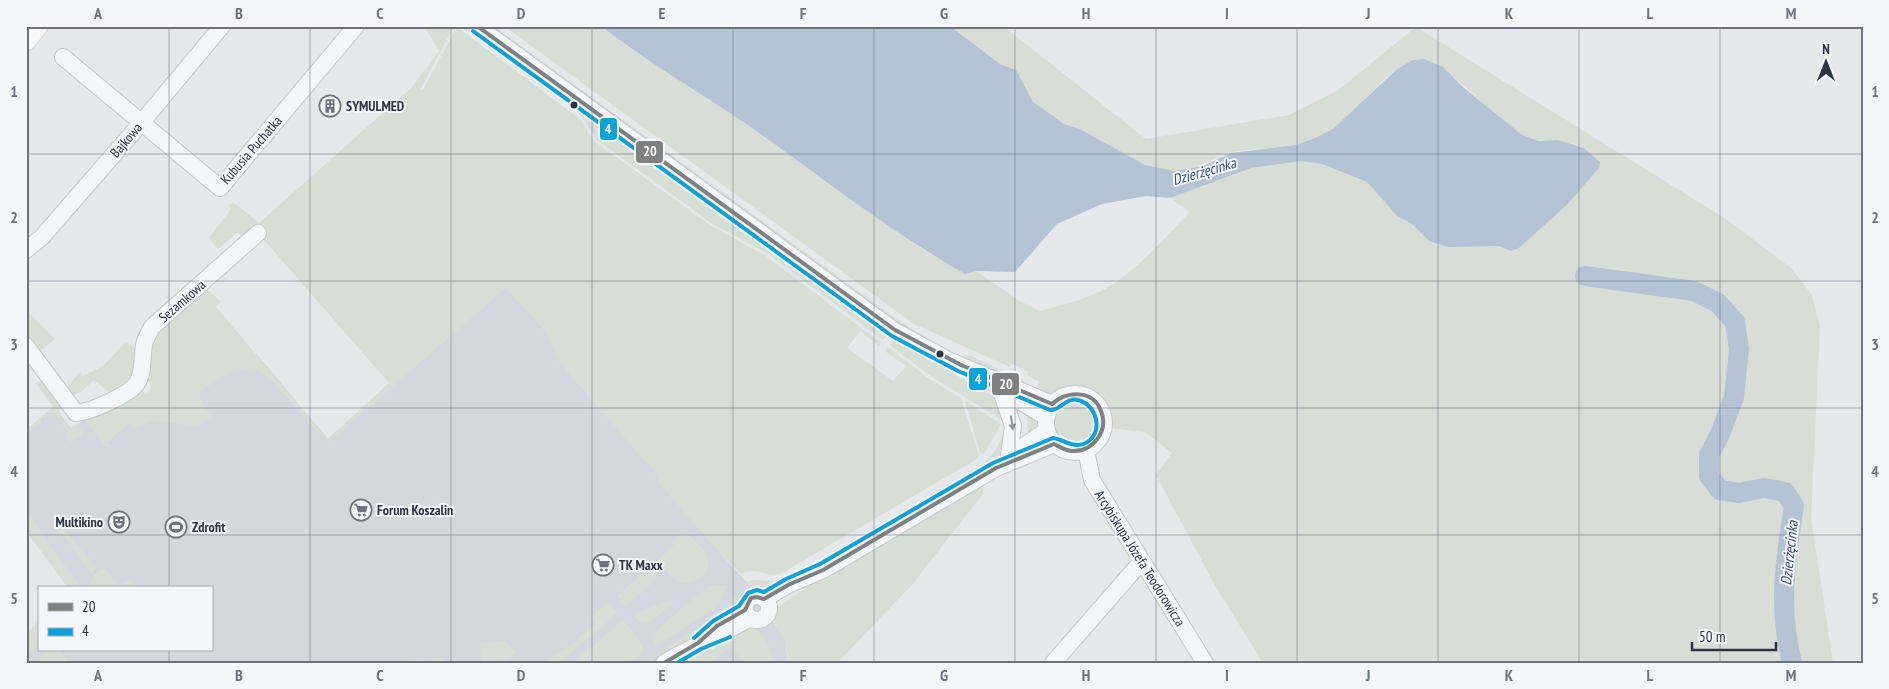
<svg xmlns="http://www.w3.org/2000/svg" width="1889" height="689" font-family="'PT Sans Narrow',sans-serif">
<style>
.built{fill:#d4d7dd}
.green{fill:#d6ded6}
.water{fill:#b4c4d5}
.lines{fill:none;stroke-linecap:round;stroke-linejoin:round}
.river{stroke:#b4c4d5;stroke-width:20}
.minor-casing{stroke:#c4c6c8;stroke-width:18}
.major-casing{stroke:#c2c5c8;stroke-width:22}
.minor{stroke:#f5f6f7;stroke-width:16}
.major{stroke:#f8f8f8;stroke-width:21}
.bus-1-casing{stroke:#f4f6f9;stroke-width:8}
.bus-2-casing{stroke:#f4f6f9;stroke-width:8}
.bus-1{stroke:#808080;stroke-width:4}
.bus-2{stroke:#09a3da;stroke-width:4}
.oneway{fill:#90959e}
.grid{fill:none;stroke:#6c737f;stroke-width:1;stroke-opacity:0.55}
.bus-dot{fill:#2b3445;stroke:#f4f6f9;stroke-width:2}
.labels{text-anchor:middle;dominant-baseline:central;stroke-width:4;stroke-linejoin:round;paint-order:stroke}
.poi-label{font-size:14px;font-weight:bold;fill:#2b3445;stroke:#f4f6f9;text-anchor:start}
.street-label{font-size:14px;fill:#2b3445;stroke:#f4f6f9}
.water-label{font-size:15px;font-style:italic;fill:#34527a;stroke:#f4f6f9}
.line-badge{stroke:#f4f6f9;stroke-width:2}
.badge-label{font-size:14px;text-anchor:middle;font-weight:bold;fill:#fff}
.neatline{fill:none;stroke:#6c737f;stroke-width:2}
.grid-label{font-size:16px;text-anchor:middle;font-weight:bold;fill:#6c737f}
</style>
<rect width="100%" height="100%" fill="#e6e8ea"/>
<path class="built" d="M508,280L722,555L752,588L785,641L788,663H26V634L39,621V650H211V588H71L26,516V431L53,407L70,430L81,422L120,401L137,421L256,353L328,439Z"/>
<path class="green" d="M424,26H454L420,90H423L457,27L580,119L594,141L710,225L766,256L881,343L879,346L860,331L847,348L893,381L906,366L885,351L888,347L928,378L961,398L979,456L977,459L782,573C768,579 756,566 741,574L709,541L658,482L657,475L559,362L545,331L506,288L330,441L325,440L271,380L260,372L244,369L232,371L201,391L199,397L211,417L199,426L153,421L135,429L129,423L108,442L113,448L105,447L84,419L139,391L148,393L151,387L146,374L148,341L207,289L221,302L216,307L328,439L389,383L258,233L243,238L238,232L218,249L209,238L231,209L228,206L233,202L259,223L411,88L439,51Z
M460,26H468L557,93L555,97Z
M488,26H494L901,322L933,341L909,333Z
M504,26H601L628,47L707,97L923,250L965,274L976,271L1020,301L1040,311C1062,305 1084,300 1105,289C1137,271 1164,238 1190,212L1170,198L1251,168L1301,161L1322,164L1367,182L1397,216L1412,224L1429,241L1498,246L1511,251L1519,248L1567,205L1599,168C1587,130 1548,149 1522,135C1497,122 1445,59 1421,60C1388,60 1359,115 1331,131C1320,136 1308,143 1296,145C1275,150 1253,148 1232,152C1212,157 1199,170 1175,171C1139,171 1111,142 1079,129C1075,127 1070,127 1065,125C1055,121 1042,110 1034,103C1026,95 1021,81 1016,70L1000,64L950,26H1003L1146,139L1289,115L1337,91L1416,27L1726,219L1791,268L1812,295L1820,326L1811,518L1833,663H1263L1216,587L1156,475L1172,453L1145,432L1108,428C1109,407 1095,389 1073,390C1055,391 1056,399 1035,392L1039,382L1027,375L1028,372L1012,364L1010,367L914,324Z
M585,113L887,335L883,340L767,253L711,223L596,139L582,117Z
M26,310L55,339L38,352L26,336Z
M895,339L992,396L996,399L1002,420L929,375L890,345Z
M126,342L140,352L131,380L110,393L94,380L80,393L72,395L65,389L80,372L83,376L103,366Z
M962,355L971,356L1026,382L1027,386L995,376Z
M45,380L62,405L59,412L71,428L77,424L82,431V434L71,442L66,437L68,432L53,411L26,434V430L53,407L36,383Z
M965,401L1001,424L984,454L980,452Z
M1053 423a22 22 0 1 1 44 0a22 22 0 1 1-44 0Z
M1027,410L1041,424L1028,437Z
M1007,429L1004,451L996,460L808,572L761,592L752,588L748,582C757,576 769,585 786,579L981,465L993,454Z
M983,483V494L911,586L840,660L842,663H788C788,656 787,649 785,643C780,630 768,621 778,607L818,580Z
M26,511L81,588H68L26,531Z
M63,521L67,522L62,528L97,568L91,574L62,533L58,534L57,529Z
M682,534C690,535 693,538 698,544C701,547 706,551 707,556C713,574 691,589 676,580C668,576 663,566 657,560L674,546L671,542Z
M649,567L658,578L626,606L617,596Z
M101,569H105L119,586L130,580L134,585L131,588H92L90,586L93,576Z
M715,585L727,586L719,606L660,644H654L655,635L658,629L707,587Z
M734,592L737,604L731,614L730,604Z
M674,599L671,605L647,624L641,623L632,614Z
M608,603L618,613L564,659L558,663H542L574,642L595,624L590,618Z
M722,613L725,618L665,654L660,652Z
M623,620L636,635L644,650L640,655L627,663H572Z
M39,621V644L30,654L26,663V634Z
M749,626C764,629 771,650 774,663H746C722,635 727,659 707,663C701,664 693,663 687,663Z
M506,641L516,653L508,660L483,661L481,658L480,643Z
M46,650H59L70,663H39L40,657Z
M443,657L448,663H394V662Z"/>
<path class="water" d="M601,26H950L1000,64L1016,70L1033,102L1064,124L1080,129L1145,165L1174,171L1203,166L1231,153L1296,145L1315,138L1333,129L1397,69L1413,60L1424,59L1443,67L1464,88L1522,135L1539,141L1558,140L1584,148L1600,162L1599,168L1567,205L1519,248L1511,251L1498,246L1448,247L1429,241L1412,224L1397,216L1367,182L1322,164L1301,161L1251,168L1170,198L1146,196L1102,204L1057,224L1015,272L976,271L965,274C889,231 820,176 749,126C700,92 648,63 601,26Z"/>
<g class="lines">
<path class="river" d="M1585,276L1694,291L1718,303L1735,322L1739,349L1734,397L1720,434L1709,455V476L1720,490L1739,493L1764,488L1785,492L1794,506C1785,562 1778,607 1792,663"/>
<g class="minor-casing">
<path id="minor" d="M477,26L895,331L948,360L1052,404
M63,57L220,188L356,26
M26,250L42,237L142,122L222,26
M26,346L76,413C90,412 129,395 137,383C145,371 141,353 145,341C147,336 150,331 152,327L258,233
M1001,391L1013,426L1009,456
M1006,393L1046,417
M1046 423a29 29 0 1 1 58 0a29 29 0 1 1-58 0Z
M1086,450L1092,480L1205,663
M1009,456L1046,431
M745 608a12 12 0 1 1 24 0a12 12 0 1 1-24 0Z
M764,599L788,585L823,570L996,468L1054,444
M664,663C692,646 722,635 750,618
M1053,663L1142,561"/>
</g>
<g class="major-casing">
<path id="major" d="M26,40L37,26"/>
</g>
<use href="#minor" class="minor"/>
<use href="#major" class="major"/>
<g class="bus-1-casing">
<path id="bus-1" d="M477,26L895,330L961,365L1052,404C1066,391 1093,389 1101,411C1109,431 1093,452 1072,451C1066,451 1060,447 1054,444L996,468L823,570L788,585L764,599L757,597L751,598L745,610L717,626L698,643L664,663"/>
</g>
<g class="bus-2-casing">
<path id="bus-2" d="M473,31L892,336L958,371L1050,410C1060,411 1066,397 1078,400C1101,406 1104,441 1079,445C1069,446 1062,439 1053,438L993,463L820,564L786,579L764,592L757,590L748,593L739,606L713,621L694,638
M677,663L701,649L730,637"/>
</g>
<use href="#bus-1" class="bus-1"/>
<use href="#bus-2" class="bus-2"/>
</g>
<defs><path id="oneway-solid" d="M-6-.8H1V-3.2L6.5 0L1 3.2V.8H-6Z" transform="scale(1.25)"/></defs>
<use class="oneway" href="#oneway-solid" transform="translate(1012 423) rotate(81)"/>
<path class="grid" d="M169,26V588M310,26V663M451,26V663M592,26V663M733,26V663M874,26V663M1015,26V663M1156,26V663M1297,26V663M1438,26V663M1579,26V663M1720,26V663M26,154H1863M26,281H1863M26,408H1863M26,535H1863M169,650V663"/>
<defs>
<g id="building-ring" transform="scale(1.125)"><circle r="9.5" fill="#f4f6f9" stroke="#6c737f" stroke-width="1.5"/><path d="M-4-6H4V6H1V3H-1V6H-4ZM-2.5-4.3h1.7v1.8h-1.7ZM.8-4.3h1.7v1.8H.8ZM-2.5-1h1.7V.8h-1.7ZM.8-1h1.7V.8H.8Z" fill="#6c737f"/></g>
<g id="supermarket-ring" transform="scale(1.125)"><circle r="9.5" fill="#f4f6f9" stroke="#6c737f" stroke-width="1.5"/><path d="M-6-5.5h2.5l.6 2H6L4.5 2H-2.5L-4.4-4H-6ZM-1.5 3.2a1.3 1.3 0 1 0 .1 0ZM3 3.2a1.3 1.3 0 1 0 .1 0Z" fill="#6c737f"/></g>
<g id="theatre-ring" transform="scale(1.125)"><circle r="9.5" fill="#f4f6f9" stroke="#6c737f" stroke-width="1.5"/><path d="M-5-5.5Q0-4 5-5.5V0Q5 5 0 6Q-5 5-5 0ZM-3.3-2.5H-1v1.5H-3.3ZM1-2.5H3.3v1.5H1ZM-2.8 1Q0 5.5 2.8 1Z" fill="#6c737f"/></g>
<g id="stadium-ring" transform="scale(1.125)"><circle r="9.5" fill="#f4f6f9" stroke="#6c737f" stroke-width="1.5"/><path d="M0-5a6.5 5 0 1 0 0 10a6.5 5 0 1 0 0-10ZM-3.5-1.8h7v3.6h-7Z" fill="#6c737f"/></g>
</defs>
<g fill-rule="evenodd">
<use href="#building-ring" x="330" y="106"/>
<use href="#supermarket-ring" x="361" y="510"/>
<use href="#theatre-ring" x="119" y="522"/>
<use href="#stadium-ring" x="176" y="527"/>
<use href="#supermarket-ring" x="603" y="565"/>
</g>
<g class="bus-dot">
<circle cx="574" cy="105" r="4.5"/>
<circle cx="940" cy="354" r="4.5"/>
</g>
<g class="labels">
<g class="poi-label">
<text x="346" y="106">SYMULMED</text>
<text x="377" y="510">Forum Koszalin</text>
<text x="103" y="522" text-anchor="end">Multikino</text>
<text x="192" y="527">Zdrofit</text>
<text x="619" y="565">TK Maxx</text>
</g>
<g class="street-label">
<text transform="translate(126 140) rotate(-49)">Bajkowa</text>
<text transform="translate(251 150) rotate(-49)">Kubusia Puchatka</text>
<text transform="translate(182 301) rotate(-41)">Sezamkowa</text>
<text transform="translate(1140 558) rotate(58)">Arcybiskupa Józefa Teodorowicza</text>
</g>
<g class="water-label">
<text transform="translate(1204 171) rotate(-16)">Dzierżęcinka</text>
<text transform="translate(1789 553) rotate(-84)">Dzierżęcinka</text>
</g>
</g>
<g class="line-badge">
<rect x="599" y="117" width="19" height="24" rx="5" fill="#09a3da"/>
<rect x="635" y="140" width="29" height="24" rx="5" fill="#808080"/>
<rect x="968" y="367" width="20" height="24" rx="5" fill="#09a3da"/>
<rect x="991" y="372" width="29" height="24" rx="5" fill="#808080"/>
</g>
<g class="badge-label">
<text x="608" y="134">4</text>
<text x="650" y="156">20</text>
<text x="978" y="384">4</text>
<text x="1006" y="389">20</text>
</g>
<rect width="1889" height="689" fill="none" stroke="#f4f6f9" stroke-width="55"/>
<rect x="38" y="586" width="175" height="65" fill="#f4f6f9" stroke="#a4a8b1"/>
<rect x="48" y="603" width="25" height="8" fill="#808080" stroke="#a4a8b1"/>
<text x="82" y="612" font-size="15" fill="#2b3445">20</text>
<rect x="48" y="628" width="25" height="8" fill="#09a3da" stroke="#a4a8b1"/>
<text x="82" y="636" font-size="15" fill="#2b3445">4</text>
<g transform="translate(1826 62)" stroke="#f4f6f9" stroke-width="4" paint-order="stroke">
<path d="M0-4L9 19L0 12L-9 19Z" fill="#2b3445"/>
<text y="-8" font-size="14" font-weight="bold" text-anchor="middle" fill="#2b3445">N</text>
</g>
<path d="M1692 642v8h84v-8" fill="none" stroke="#2b3445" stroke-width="2.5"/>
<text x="1699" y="642" font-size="15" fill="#2b3445" stroke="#f4f6f9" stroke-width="4" paint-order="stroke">50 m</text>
<rect x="28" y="28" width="1834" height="634" class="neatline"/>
<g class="grid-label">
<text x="98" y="19">A</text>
<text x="239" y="19">B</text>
<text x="380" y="19">C</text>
<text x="521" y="19">D</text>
<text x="662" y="19">E</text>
<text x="803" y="19">F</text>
<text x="944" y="19">G</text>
<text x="1086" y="19">H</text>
<text x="1227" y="19">I</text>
<text x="1368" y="19">J</text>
<text x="1509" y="19">K</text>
<text x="1650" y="19">L</text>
<text x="1791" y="19">M</text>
<text x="14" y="97">1</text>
<text x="1875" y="97">1</text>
<text x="14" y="223">2</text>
<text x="1875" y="223">2</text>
<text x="14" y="350">3</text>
<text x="1875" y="350">3</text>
<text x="14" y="477">4</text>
<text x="1875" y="477">4</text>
<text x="14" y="604">5</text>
<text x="1875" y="604">5</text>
<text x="98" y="681">A</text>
<text x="239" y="681">B</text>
<text x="380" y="681">C</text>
<text x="521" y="681">D</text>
<text x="662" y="681">E</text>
<text x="803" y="681">F</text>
<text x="944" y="681">G</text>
<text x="1086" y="681">H</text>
<text x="1227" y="681">I</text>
<text x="1368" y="681">J</text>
<text x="1509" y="681">K</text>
<text x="1650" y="681">L</text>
<text x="1791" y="681">M</text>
</g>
</svg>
